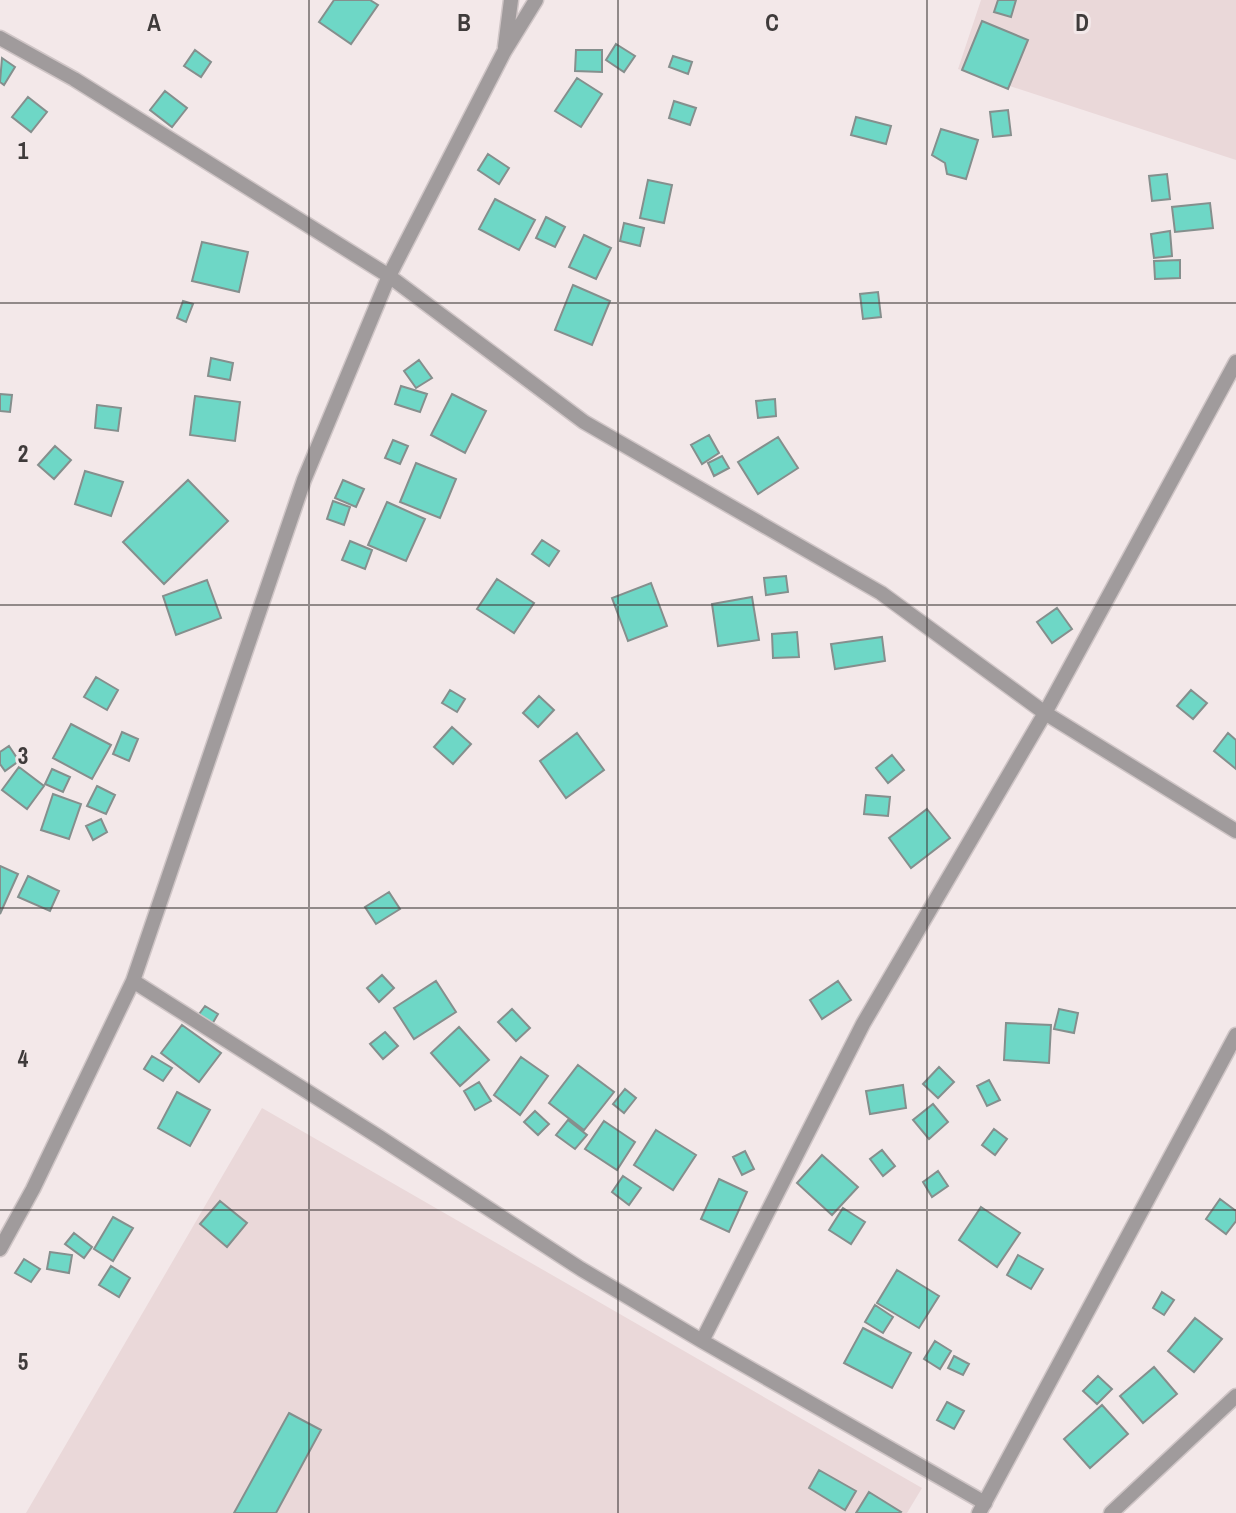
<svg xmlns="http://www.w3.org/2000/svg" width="1236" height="1513" font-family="'Archivo Narrow',sans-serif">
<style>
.built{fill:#ead8d9}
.building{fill:#6ed7c6;stroke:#858f8d;stroke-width:2}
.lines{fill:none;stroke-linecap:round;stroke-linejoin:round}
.minor-casing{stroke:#cfc5c6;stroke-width:17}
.tertiary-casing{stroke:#cfc5c6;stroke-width:17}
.minor{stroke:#a09b9c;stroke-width:14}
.tertiary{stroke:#a09b9c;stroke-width:14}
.grid{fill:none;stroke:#3f3b3b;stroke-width:2;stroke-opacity:0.55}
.grid-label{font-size:23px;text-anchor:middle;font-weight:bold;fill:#3f3b3b;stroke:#f3e8e9;stroke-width:6;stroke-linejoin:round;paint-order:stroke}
</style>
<rect width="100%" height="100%" fill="#f3e8e9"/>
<path class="built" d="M981,0H1236V160L958,69Z
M262,1108L922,1488L907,1513H26Z"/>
<path class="building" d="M334,0H370L378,5L351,44L319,22Z
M998,0H1016L1011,17L994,12Z
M982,21L1028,40L1008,89L962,70Z
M616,44L635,56L624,72L606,60Z
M195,50L211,62L201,77L184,66Z
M576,50H602V72L575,71Z
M673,56L692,62L688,74L669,67Z
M2,58L15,67L4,85L0,82Z
M577,78L602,94L581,127L555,111Z
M165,91L187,108L172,127L150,110Z
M28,97L47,112L31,132L12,117Z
M674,101L696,108L690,125L669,118Z
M1008,110L1011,135L993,137L990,112Z
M856,117L891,126L886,144L851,135Z
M941,129L978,140L966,179L947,174L945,163L932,155Z
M488,154L509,168L499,184L478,170Z
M1167,174L1170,199L1152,201L1149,176Z
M648,180L672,185L664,223L640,218Z
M495,199L535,220L519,250L479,229Z
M1210,203L1213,228L1175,232L1172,207Z
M546,217L565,227L555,247L536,238Z
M624,223L644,228L640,246L620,241Z
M1170,231L1172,256L1154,258L1151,234Z
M584,235L611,248L596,279L569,267Z
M202,242L248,252L239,292L192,281Z
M1180,260V278L1155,279L1154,261Z
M573,285L610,301L592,345L555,330Z
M878,292L881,317L863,319L860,294Z
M183,301L193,304L186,322L177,318Z
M211,358L233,363L230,380L208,376Z
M419,360L432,378L416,388L404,371Z
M401,386L427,394L420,412L395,404Z
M0,394L12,395L10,412L0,411Z
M452,394L486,411L465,453L431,435Z
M195,396L240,402L235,441L190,435Z
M775,399L776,416L758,418L756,401Z
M97,405L121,408L118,431L95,428Z
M709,435L719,453L702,464L691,445Z
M778,437L798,468L758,494L738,462Z
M393,440L408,446L400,464L385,458Z
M55,446L71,460L54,479L38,465Z
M722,456L729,468L714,476L708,463Z
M416,463L456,479L440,518L400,502Z
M85,471L123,482L111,516L75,504Z
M188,480L228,521L164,584L123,542Z
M343,480L364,489L356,507L335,498Z
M333,501L350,507L344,525L327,519Z
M387,502L425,519L406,561L368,545Z
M542,540L559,551L549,566L532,554Z
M350,541L372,550L365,569L342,560Z
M786,576L788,592L766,595L764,578Z
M497,579L534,603L514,633L477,609Z
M207,580L221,618L176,635L163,596Z
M651,583L667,626L628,641L612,598Z
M752,597L759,640L718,646L712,604Z
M1057,608L1072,629L1052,643L1037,622Z
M797,632L799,657L773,658L772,634Z
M882,637L885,661L835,669L831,644Z
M96,677L118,690L107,710L84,697Z
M450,690L465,699L457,712L442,703Z
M1191,690L1207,703L1193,719L1177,706Z
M539,696L554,710L538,727L523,713Z
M71,724L111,745L92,779L53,758Z
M452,727L471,744L453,764L434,747Z
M122,732L138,739L129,761L113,754Z
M577,733L604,770L566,798L540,761Z
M1228,733L1236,740V769L1214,751Z
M9,746L19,761L5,771L0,764V752Z
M892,755L904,770L888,783L876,768Z
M19,767L44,786L27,809L2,790Z
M52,769L70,777L63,792L45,784Z
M97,786L115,795L106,814L87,806Z
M53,794L81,804L69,839L41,830Z
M866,795L890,797L888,816L864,814Z
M927,809L950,838L911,868L889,838Z
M101,819L107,832L93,840L86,826Z
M0,866L18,874L0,914Z
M28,876L59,891L50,911L18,897Z
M389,892L400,909L376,924L365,907Z
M382,975L394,988L379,1002L367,988Z
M436,981L456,1012L414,1039L394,1008Z
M838,981L851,1000L822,1019L810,1000Z
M205,1006L218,1014L211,1026L197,1017Z
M512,1009L530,1028L516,1041L498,1022Z
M1059,1009L1078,1013L1074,1033L1054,1029Z
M1006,1023L1051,1025L1049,1063L1004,1060Z
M182,1025L221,1053L199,1082L161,1053Z
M459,1027L489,1060L460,1086L431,1053Z
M385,1032L398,1046L383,1059L370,1044Z
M152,1056L172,1068L163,1081L144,1069Z
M521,1057L548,1076L520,1115L494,1095Z
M578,1065L614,1092L584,1130L549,1103Z
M939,1067L954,1082L938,1098L923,1084Z
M989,1080L1000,1100L987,1106L977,1086Z
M479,1082L491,1101L475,1110L464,1091Z
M903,1085L906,1108L870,1114L866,1091Z
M625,1089L636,1098L624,1113L613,1104Z
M177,1092L210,1110L190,1146L158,1128Z
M933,1104L948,1122L929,1139L913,1120Z
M535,1111L549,1124L538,1135L524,1122Z
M568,1120L587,1135L575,1149L556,1135Z
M604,1121L635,1142L617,1170L585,1149Z
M994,1129L1007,1139L995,1155L982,1145Z
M656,1130L696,1155L673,1190L634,1165Z
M882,1150L895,1166L883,1176L870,1159Z
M745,1151L754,1169L742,1175L733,1157Z
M822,1155L858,1187L832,1215L797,1183Z
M938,1171L948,1186L932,1197L923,1182Z
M623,1176L641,1188L629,1205L612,1192Z
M719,1179L747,1192L729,1232L701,1219Z
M1220,1199L1236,1211V1221L1226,1234L1206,1219Z
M220,1201L247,1223L227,1247L200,1224Z
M981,1207L1020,1233L997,1267L959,1240Z
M843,1208L865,1222L851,1244L829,1230Z
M113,1217L133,1228L113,1261L94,1249Z
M74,1233L92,1247L84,1258L65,1244Z
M50,1252L72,1255L69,1273L47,1269Z
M1018,1255L1043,1269L1031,1289L1007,1275Z
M24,1259L40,1269L31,1282L15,1273Z
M111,1266L130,1278L119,1297L99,1285Z
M897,1270L939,1296L919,1328L877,1303Z
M1162,1292L1174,1300L1164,1315L1153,1308Z
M875,1305L893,1317L883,1333L865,1322Z
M1195,1318L1222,1339L1194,1372L1168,1351Z
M863,1328L911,1353L892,1388L844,1363Z
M935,1341L951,1351L940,1369L924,1359Z
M954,1356L969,1364L963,1375L948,1368Z
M1154,1367L1177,1394L1143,1423L1120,1396Z
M1098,1376L1112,1389L1097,1404L1083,1391Z
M947,1402L964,1411L954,1429L937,1420Z
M1102,1405L1128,1434L1090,1468L1064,1439Z
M289,1413L321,1430L276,1513H234Z
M819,1470L856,1491L845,1510L809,1488Z
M869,1492L901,1512L900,1513H856Z"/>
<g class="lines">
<g class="minor-casing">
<path id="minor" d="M0,38L74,79L389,276L584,422L881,593L1045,713L1236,831
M505,47L511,0
M133,981L379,1137L581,1269L702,1341L985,1503
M0,1249L33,1189L133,981L304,480L389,276L504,52L536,0
M702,1341L863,1024L1045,713L1236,362
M1111,1513L1236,1396"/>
</g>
<g class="tertiary-casing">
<path id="tertiary" d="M979,1513L1236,1035"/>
</g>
<use href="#minor" class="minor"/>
<use href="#tertiary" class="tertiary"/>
</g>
<path class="grid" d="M309,0V1513M618,0V1513M927,0V1513M0,303H1236M0,605H1236M0,908H1236M0,1210H1236"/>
<g class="grid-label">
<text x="154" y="31">A</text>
<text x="464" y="31">B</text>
<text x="772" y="31">C</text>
<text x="1082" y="31">D</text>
<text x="23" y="159">1</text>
<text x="23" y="462">2</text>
<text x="23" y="764">3</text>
<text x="23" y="1067">4</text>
<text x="23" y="1370">5</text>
</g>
</svg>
